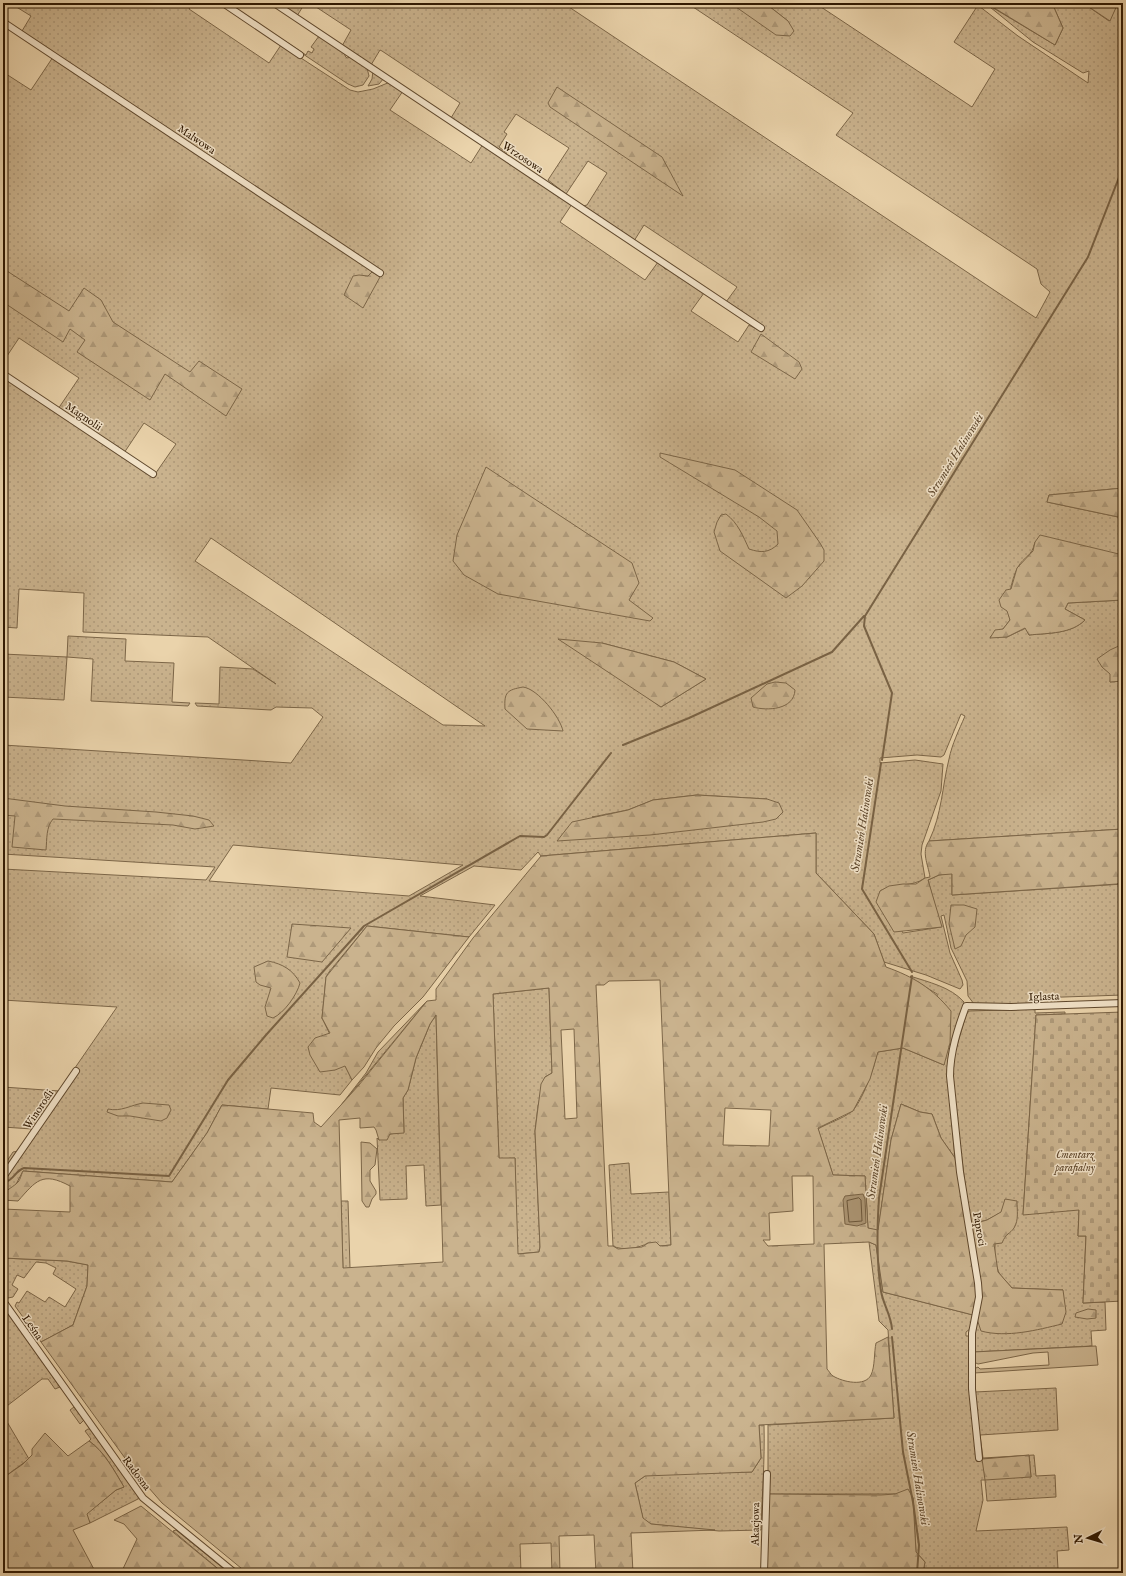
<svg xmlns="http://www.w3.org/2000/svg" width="1126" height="1576" font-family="'IM FELL English',serif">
	<defs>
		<pattern id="grass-dots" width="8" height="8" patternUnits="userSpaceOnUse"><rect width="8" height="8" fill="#cab38e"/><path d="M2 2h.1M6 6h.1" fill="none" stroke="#ae9979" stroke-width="1.8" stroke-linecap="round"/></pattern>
		<pattern id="forest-firs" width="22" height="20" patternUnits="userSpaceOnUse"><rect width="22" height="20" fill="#cab38e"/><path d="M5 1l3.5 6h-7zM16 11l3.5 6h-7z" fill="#ae9979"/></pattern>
		<pattern id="cemetery-stones" width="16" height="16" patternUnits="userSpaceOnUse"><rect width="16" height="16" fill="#cab38e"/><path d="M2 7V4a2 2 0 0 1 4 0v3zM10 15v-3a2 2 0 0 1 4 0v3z" fill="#ae9979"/></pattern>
	</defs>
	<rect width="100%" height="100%" fill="#ead3ab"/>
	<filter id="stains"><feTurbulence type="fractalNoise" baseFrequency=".005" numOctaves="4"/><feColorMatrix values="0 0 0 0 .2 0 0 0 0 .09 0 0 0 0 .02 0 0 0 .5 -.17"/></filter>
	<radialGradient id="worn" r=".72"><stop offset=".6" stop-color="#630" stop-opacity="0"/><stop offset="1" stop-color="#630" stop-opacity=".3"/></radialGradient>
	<path fill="url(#grass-dots)" stroke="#7c6648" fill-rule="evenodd" d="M10,3H193L189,9L269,63L281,45L350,90L358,92L373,89L390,82L403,91L390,110L471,163L483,144L572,204L560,222L645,280L658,262L665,269L672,271L704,293L691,311L738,342L749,325L760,331L763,327L726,302L737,287L644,225L634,241L583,206L587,205L607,173L588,161L566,194L548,180L569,148L516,114L504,132L507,134L499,147L507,153L505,154L451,118L460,103L382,51L380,50L371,65L342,46L351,30L310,3H563L1036,318L1050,292L1041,284L1037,269L836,135L853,113L687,3H736V7L788,21L765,3H815L972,107L995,69L954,42L978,5L975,3L1018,36L1088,83L1089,71L1083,73L1033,42L985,3L1055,45L1063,28L1052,3H1083L1109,21L1118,3H1123V488L1049,495L1047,502L1123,518V556L1035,542C1032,557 1024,556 1018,567C1011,579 1006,607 1010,620L1003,629L990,637H1007L1026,628L1029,635C1048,633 1071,634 1085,620L1065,609L1068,603L1123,600V644L1099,658L1102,667L1111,674L1110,682L1123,681V829L929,841C942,814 942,787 949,759C952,744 959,730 965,716L961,714L944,755L941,757L917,755L880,758V763L915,760L943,764L941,791L922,845L921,854L925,878C911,888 897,882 880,891L903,933L941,927L928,880L939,875L952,873V895L1123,884V995L1034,998V1004H974L968,996L967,981L951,948L944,915L941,916L950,953L962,980L963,985L960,989L926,975L884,962L874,934L816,873V833L541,856L538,852L521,870L474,866L420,896L495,905L469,937L367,926L329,972L326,977L322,1018L352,1080L340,1095L271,1088L268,1109L222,1105L207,1133L172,1182L23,1171L13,1190L3,1189V1181L10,1169L3,1173V1167L13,1152L18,1151L32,1129L3,1127V1087L59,1091L117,1007L3,1000V869L206,880L215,867L3,854V745L291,763L323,717L312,708L276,707L271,710L197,706L195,703L219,704L220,667L253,669L276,684L208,637L83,632L84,593L19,589L17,628L3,627V377L153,477L176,444L144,423L124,453L58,409L79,378L19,338L3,362V72L31,90L55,54L22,31L31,16ZM211,538L485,726L443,725L195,561ZM602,643L674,662L706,679L661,707L644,695ZM697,795L767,799L592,817L628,810L653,800ZM233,845L462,865H463L409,896L209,881Z
		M278,3H305L297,16Z
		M319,36L345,53V56L347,58L351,57L367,68L369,76L363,85L355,87L348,84L288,44L285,41L306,55L308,51L312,53L314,49L311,47Z
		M373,71L384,78L379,84L368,86L372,79Z
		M68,636L126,639L125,661L174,663L172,702L190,703L188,706L91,701L93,659L67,657L64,700L3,697V654L67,657Z
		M910,976C928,982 951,987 964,1002L947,1070L955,1158L941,1138L932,1114L920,1112L901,1104L891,1140L878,1231L868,1228L865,1176L833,1175L818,1129C828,1123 842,1119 851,1112C861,1105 876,1064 877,1052L903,1048L944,1065L937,994L914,980Z
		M549,988L552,1073L545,1077L538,1106L535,1131L540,1247L539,1252L517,1254L515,1158L499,1159L493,994Z
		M427,1001L338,1109L366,1073L378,1052Z
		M1035,1009V1013L1065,1012V1014L1036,1015L1023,1214L1079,1209L1078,1236H1086L1083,1303L1105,1302L1106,1330L1091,1331L1092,1346L973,1352L977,1319L1063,1290L1012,1288C1008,1283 1001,1277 998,1271C991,1251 997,1231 1002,1212L987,1220L970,1224L952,1079L953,1059L966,1015L969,1011Z
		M436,1015L441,1205L426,1206L424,1165L406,1166L407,1199L380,1200L377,1138L379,1140L390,1134L404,1132L403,1098L408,1090L416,1058L430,1024Z
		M629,1163L631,1194L669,1192L671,1245L660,1246L648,1243C640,1248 622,1251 613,1246L609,1165Z
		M341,1201H348L350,1268L343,1269Z
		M869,1242L876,1245L883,1292L973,1315L970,1329L966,1332V1336H970L975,1392L1056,1388L1058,1430L980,1435L983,1458L1034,1455L1036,1476L1055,1475L1056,1497L987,1501L985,1480H981L983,1500L976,1531L1067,1527L1069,1550L1057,1551L1058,1569L1037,1571V1573H923L925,1562L916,1552L913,1498L895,1494H768V1425L894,1418L888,1330L879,1321ZM1029,1456L1031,1477L982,1459Z
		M3,1258L67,1261L88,1265L87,1286L73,1325L41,1342L15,1306L17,1302L19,1303L27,1291L45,1302L49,1297L65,1307L76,1289L53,1274L56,1268L46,1263L36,1262L24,1278L17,1275L12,1285L18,1289L13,1297L8,1298L3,1291Z
		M3,1306L60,1387L55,1389L48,1379H42L3,1409Z
		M74,1407L84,1420L80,1424L70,1410Z
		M3,1415L29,1459L3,1478Z
		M759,1425H764C765,1460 762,1495 761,1530L719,1531L651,1524L643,1519L635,1483L645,1476L654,1474L752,1472L761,1458Z
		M88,1429H90L140,1498L90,1523L86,1514L116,1490L124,1487C115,1472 104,1451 89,1441L91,1439L85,1431Z
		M176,1530L229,1573H223L173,1531Z"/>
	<path fill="url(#forest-firs)" stroke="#7c6648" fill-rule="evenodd" d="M736,3H765L788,21L794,31L790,36L776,35L736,7Z
		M986,3H1052L1063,28L1055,45Z
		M1083,3H1118L1110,21Z
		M557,87L662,157L683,196L550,107L548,103Z
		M7,271L69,311L84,288L101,300L113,322L190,372L199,361L242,389L226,416L165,374L150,400L77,352L85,340L70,329L63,342L3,302V277Z
		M372,272L380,277L363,308L344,295L353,276L359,275L368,276Z
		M761,334L799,362L802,369L795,379L751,352Z
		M660,453L735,470L797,510L820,543L824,550V561L802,586L786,598L720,551L714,532L717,522L721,515L726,514C738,523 743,536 749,549C761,553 769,553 778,544L777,531L759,517L660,457Z
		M486,467L632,563L639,583L629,600L653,618L650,621L498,594L464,575L457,566L453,561L457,535Z
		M1123,488V518L1047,502L1049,495Z
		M1040,535L1123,555V600L1068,603L1065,609L1085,620C1071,634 1049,633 1029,635L1025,628L1007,637L990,638L995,630L1003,629L1010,620L1007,611L1001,607L999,600L1006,590L1011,589L1017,568L1033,551L1035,542Z
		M558,639L602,643L674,662L706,679L661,707Z
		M1123,644V681L1110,682V674L1102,667L1097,659L1110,650Z
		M775,682L786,683L795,690C794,710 767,711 753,707L751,698L767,684Z
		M523,687C538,689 560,717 563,731L527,729L505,709C504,692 507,690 523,687Z
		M697,795L767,799L779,803L783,812L776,819L763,822L650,835L557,841L572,822L628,810L653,800Z
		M3,798L65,806L156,812L193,816L209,820L214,826L195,829L173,825L53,819C46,827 47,839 46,850L12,847L15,816L3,815Z
		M1123,829V880L1117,884L952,895V874L939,875L928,880L942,927L894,932L876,902L880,891L889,886L903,884H916L925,878L930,877C928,864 921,852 929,841Z
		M816,833V873L874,934L886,967C914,977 932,988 951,1011L950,1043L944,1065L903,1048L878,1052L870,1079L853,1111L818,1128L833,1175L865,1176L868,1228L878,1230L891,1140L901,1104L920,1112L932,1114L941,1138L955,1158L966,1226L987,1220L1001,1212L1005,1199L1017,1201C1017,1210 1019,1220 1014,1228C1010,1234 1006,1233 1002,1243L994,1244L998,1272L1012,1288L1063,1290L1066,1312L1062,1324C1037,1330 1007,1338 981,1331L977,1319L973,1315L883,1292L876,1245L869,1242L824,1244L827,1369C829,1371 831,1375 833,1376C843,1382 865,1387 871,1375C875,1367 874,1352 876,1343L888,1337L894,1418L759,1425L761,1458L752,1472L645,1476L635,1483L643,1518L651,1524L715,1530L631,1533L633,1573H596L594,1535L559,1536L560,1573H552L551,1543L520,1544L521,1573H247L162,1503L135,1472L41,1342L73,1325L87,1286L88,1265L67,1261L3,1258V1209L70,1212V1186C42,1171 36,1181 18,1201L3,1200C3,1190 11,1189 17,1183C20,1181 21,1175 23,1171L172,1182L207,1133L222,1105L313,1113L314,1122L321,1127L359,1085L427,1001L436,1000V989L473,938L541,856ZM660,980L671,1245L660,1246L656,1242L648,1243L642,1247L618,1249L613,1246H608L596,985H604L609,981ZM549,988L552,1073L545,1077L541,1084L535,1131L540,1247L539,1252L518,1254L515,1158H499L493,994ZM436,1015L443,1262L343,1268L339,1120L360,1118V1128L374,1127L376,1130L379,1140H387L390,1134L404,1133L403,1098L408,1090L416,1058L430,1024ZM574,1029L577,1118L565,1119L561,1030ZM725,1108L771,1110L769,1146L723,1145ZM792,1176H813L814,1244L768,1246L763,1240H770L769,1213L793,1211Z
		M951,905H964L977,909L975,927L966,935L961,946L955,949L949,924Z
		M292,924L351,928L322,962L287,957Z
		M367,926L469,937L423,997L394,1026L376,1048L364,1067L352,1080L345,1066L335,1070L320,1072L310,1055L308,1047L315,1038L330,1033L322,1018L326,977Z
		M268,961C283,964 293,970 300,983C297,995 284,1013 273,1018L267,1016L265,1007L271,988L260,985L256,982L254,967Z
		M143,1103L169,1105L171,1110L167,1118L161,1121L130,1116H118L107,1112L108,1109C121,1112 131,1105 143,1103Z
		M361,1142L370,1143L377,1149L375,1165L370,1170V1181L376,1191V1194L372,1199L369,1207H366L362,1201Z
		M1088,1309L1096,1310V1318L1087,1319L1075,1317L1076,1313Z
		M45,1433L68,1456L89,1441C104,1451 115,1472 124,1487L116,1490L87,1514L90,1523L73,1530L96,1573H3V1478L23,1464L32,1455V1449Z
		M1029,1455L1031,1477L985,1480L982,1459Z
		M908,1489L913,1498L916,1552L925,1562L923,1573H767L768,1494L881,1495L895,1494Z
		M141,1506L223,1573H121L137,1539L124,1524L114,1520Z"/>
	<path fill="url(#cemetery-stones)" stroke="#7c6648" d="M1123,1012V1301L1083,1303L1086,1236H1078L1079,1210L1023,1215L1036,1015Z"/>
	<path fill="#cab38e" stroke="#7c6648" d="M1096,1346L1098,1365L974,1373V1369L978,1367L980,1369L1049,1365L1048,1352L1033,1353L978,1364L974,1362L973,1352Z"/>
	<path fill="#aa9371" stroke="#796244" d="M863,1194L865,1199L866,1223L857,1226L845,1224L843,1200L845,1196Z"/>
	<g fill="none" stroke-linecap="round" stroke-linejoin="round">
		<path stroke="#6c5639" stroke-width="1" d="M859,1198L861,1200L862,1221L849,1222L847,1201Z"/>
		<path stroke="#796244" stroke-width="2" d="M623,745L689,718L832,652L864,616
			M882,760L892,693L864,626L865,616L1088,257L1123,167
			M881,763L862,889L912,972
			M5,1182C14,1180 15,1171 24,1168L169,1176L228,1080L266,1035L364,926L520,836L544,837L547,835L611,753
			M892,1329C891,1315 883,1304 881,1291C876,1260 877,1228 879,1198L912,976
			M892,1337L903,1452L913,1502L919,1545L917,1573"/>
		<g stroke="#5e472c" stroke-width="8">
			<path id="minor" d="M223,3L300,55
				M274,3L761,328
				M3,22L380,273
				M3,374L153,474
				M3,1177L76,1071
				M3,1301L143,1498L235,1573
				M979,1458L972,1389V1333L979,1297L978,1283L960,1172L950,1076C950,1052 958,1028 966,1006L1011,1007L1123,1003
				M764,1573L767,1474"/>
		</g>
		<use href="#minor" stroke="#f1e2c8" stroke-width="6"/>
	</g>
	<g text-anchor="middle" stroke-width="3" stroke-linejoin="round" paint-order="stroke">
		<g font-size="11" fill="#2f1801" stroke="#f1e2c8">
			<text transform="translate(197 139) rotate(34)" y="4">Malwowa</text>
			<text transform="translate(523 157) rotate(34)" y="4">Wrzosowa</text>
			<text transform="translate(84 416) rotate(34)" y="4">Magnolii</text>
			<text transform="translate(1044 996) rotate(-2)" y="4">Iglasta</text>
			<text transform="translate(38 1109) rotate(-56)" y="4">Winorośli</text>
			<text transform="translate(980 1229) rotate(80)" y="4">Paproci</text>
			<text transform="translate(33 1327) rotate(55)" y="4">Leśna</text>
			<text transform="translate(137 1473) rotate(53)" y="4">Radosna</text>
			<text transform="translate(755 1524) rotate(-89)" y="4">Akacjowa</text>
		</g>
		<g font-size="11" font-style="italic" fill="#5e462b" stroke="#f1e2c8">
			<text x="1075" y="1158">Cmentarz<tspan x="1075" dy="13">parafialny</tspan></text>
		</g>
		<g font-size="12" font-style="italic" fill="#60492e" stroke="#f1e2c8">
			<text transform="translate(955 455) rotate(-58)" y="4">Strumień Halinowski</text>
			<text transform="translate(862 825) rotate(-81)" y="4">Strumień Halinowski</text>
			<text transform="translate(877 1152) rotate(-82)" y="4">Strumień Halinowski</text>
			<text transform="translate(918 1478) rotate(81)" y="4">Strumień Halinowski</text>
		</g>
	</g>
	<rect width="1126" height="1576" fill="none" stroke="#ead3ab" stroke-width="16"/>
	<rect x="4" y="4" width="1118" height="1568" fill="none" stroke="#2f1801" stroke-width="2"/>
	<rect x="8" y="8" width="1110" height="1560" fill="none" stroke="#2f1801"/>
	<g transform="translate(1088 1538) rotate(265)" stroke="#f1e2c8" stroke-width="3" paint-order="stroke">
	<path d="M0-3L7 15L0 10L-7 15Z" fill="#2f1801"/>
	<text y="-6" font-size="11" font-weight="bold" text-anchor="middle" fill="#2f1801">N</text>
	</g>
	<rect width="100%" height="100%" filter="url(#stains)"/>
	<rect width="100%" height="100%" fill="url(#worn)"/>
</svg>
